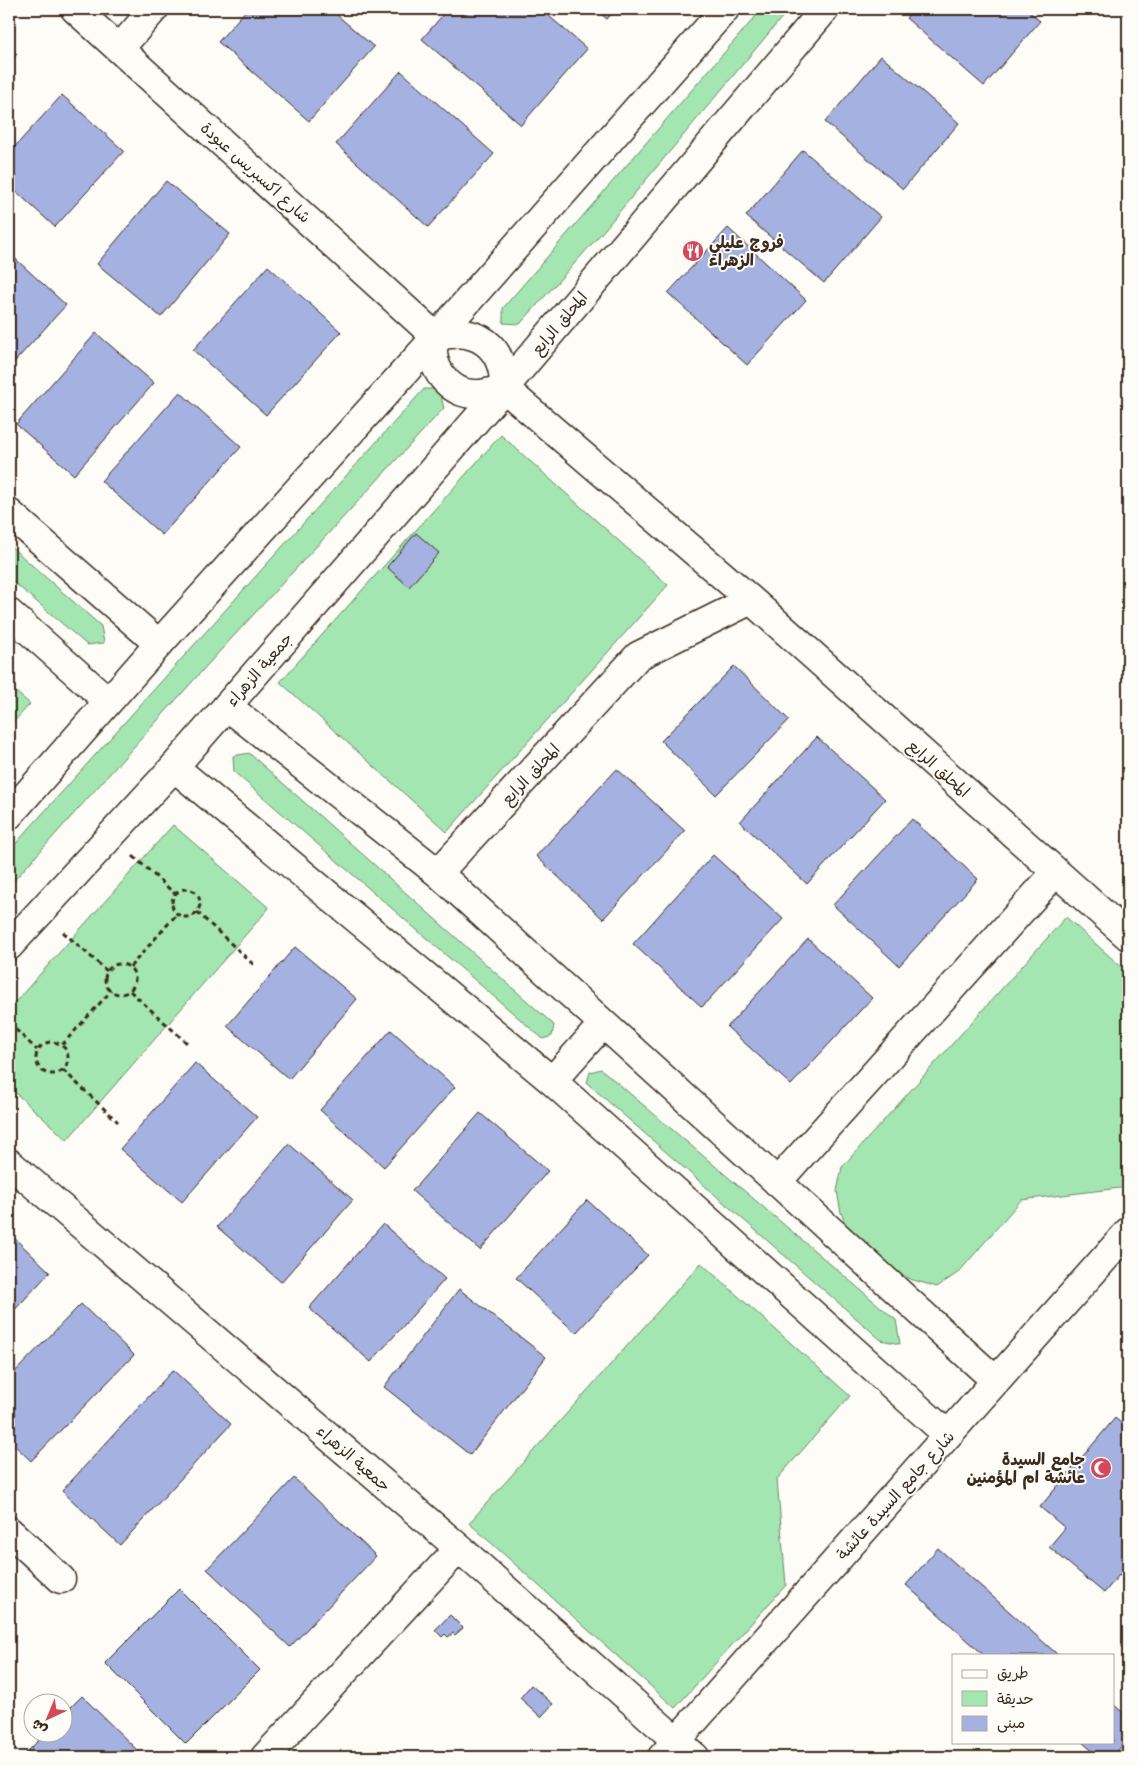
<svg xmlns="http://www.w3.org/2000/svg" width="1137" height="1766" font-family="'Comic Neue','Playpen Sans Arabic',sans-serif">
	<rect width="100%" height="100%" fill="#fdfcf7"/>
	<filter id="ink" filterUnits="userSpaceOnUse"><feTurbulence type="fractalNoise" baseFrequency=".02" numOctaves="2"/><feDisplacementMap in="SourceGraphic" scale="10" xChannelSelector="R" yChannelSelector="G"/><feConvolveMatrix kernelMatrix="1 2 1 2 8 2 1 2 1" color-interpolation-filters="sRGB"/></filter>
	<g filter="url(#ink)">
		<path fill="#a3e6b1" stroke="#6f8868" d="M762,9H789L599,236L520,324L503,323V308Z
			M424,389H439L444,408L219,652L9,886V851Z
			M501,435L668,585L447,832L280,682Z
			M9,545L101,626L104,643L87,645L9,578Z
			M9,686L30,704L9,727Z
			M249,753L554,1025L552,1036L543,1039L234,772L233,756Z
			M173,825L269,908L67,1140L9,1087V1009Z
			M1066,917L1128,973V1187L1021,1200L959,1272L937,1287L913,1280L887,1268L851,1236L841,1213L837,1191L842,1167Z
			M601,1069L896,1320L900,1344L881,1340L587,1083L590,1072Z
			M701,1263L850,1396L777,1479L786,1585L675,1708L469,1523Z"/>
		<path fill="#a4b1e1" stroke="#3b2a1e" d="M247,9H330L374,47L309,121L218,42Z
			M448,9H541L587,49L521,125L422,39Z
			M595,9H616L607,19Z
			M914,9H1026L1040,21L984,86L906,18Z
			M9,46L17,54L9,63Z
			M881,56L959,123L903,189L825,122Z
			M401,71L494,154L428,227L336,144Z
			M62,95L124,151L55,227L9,185V153Z
			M803,150L881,217L824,283L746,216Z
			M166,181L230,234L161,317L97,264Z
			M728,228L806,300L747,365L668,293Z
			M9,253L66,305L9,368Z
			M268,266L341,332L266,415L193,350Z
			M96,333L154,383L74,475L16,424Z
			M180,392L241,447L162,535L101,481Z
			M416,533L439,553L409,587L387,567Z
			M734,666L789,720L716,795L661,741Z
			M817,737L885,799L807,884L740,822Z
			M617,769L685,831L603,919L536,856Z
			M912,819L978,879L899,966L833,905Z
			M713,855L783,919L702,1007L633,944Z
			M808,939L872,998L791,1085L727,1027Z
			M295,947L357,999L289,1079L227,1026Z
			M391,1030L455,1087L384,1167L320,1110Z
			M195,1063L257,1117L182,1202L120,1149Z
			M480,1113L548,1171L480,1250L412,1191Z
			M289,1144L353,1200L281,1282L217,1227Z
			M587,1200L648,1255L576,1333L516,1278Z
			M383,1224L445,1279L371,1362L309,1308Z
			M9,1233L50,1272L9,1316Z
			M459,1289L546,1357L470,1455L384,1387Z
			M81,1304L134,1355L31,1461L9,1440V1378Z
			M173,1370L231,1424L120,1545L62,1491Z
			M1115,1418L1128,1429V1583L1119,1575L1104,1593L1049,1547L1065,1528L1040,1507Z
			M294,1478L376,1556L290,1647L207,1569Z
			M938,1548L1058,1655H984L906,1585Z
			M179,1589L260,1670L186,1744L105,1663Z
			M450,1615L463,1628L455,1635L453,1633L448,1637L445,1634L442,1637L435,1630Z
			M531,1685L553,1704L541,1717L520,1698Z
			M82,1696L144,1757H22L45,1734H62V1716Z
			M1113,1704L1128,1717V1739L1112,1757H1099L1082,1742H1113Z"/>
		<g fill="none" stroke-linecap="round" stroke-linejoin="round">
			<g stroke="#3b2a1e" stroke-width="31">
				<path id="minor" d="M75,9L436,337
					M120,48L154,9
					M504,388L751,600L1128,936
					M9,513L159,644
					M9,613L108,701
					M227,706L438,873L996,1381
					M174,767L552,1081L948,1435
					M438,873L638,656L751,600
					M552,1081L603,1024
					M9,1163L459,1548L695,1757
					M777,1182L1056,872
					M9,1531L61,1579
					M265,1757L459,1548
					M662,1757L1128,1232"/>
			</g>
			<g stroke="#3b2a1e" stroke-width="31">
				<path id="tertiary" d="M436,337C435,342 433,347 433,352C434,373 452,393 473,394C484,395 494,391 504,388
					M436,337C476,325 505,346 504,388
					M9,815L159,644L436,337L725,9
					M9,946L174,767L504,388L825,9"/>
			</g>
			<path stroke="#3b2a1e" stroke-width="3" stroke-dasharray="5 4" stroke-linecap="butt" d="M133,856L175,894
				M172 903a14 14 0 1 1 28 0a14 14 0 1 1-28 0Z
				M197,912L254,965
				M63,932L107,971
				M105 979a15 15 0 1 1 30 0a15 15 0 1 1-30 0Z
				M130,967L177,914
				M130,991L187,1043
				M9,1023L37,1050
				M36 1058a16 16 0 1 1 32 0a16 16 0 1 1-32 0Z
				M62,1045L111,991
				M63,1070L118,1122"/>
			<use href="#minor" stroke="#fdfcf7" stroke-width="28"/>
			<use href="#tertiary" stroke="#fdfcf7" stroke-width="28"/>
		</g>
	</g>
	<defs>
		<g id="restaurant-disc" transform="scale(1.125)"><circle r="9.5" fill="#d1495b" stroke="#fdfcf7"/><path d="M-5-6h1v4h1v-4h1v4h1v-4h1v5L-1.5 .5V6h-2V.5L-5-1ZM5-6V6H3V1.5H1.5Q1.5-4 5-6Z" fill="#fff"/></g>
		<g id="mosque-disc" transform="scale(1.125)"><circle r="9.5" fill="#d1495b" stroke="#fdfcf7"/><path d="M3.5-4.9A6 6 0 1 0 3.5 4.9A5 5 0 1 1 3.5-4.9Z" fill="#fff"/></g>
	</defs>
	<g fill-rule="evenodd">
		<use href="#restaurant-disc" x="693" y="251"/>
		<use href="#mosque-disc" x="1101" y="1468"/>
	</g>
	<g text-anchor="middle" stroke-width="4" stroke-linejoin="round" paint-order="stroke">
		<g font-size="16" fill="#3b2a1e" stroke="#fdfcf7">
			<text transform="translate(256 172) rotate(42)" y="6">شارع اكسبريس عبودة</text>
			<text transform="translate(559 323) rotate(-50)" y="6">المحلق الرابع</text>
			<text transform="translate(259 669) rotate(-49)" y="6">جمعية الزهراء</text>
			<text transform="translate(939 768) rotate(42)" y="6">المحلق الرابع</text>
			<text transform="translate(530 774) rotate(-47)" y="6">المحلق الرابع</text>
			<text transform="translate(354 1458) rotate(41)" y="6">جمعية الزهراء</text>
			<text transform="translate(895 1495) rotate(-48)" y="6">شارع جامع السيدة عائشة</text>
		</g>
		<g font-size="16" font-weight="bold" fill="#3b2a1e" stroke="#fdfcf7" text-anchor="start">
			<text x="709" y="248">فروج عليلي<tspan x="709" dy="18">الزهراء</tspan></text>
			<text x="1085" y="1465" text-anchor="end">جامع السيدة<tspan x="1085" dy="18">عائشة ام المؤمنين</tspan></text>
		</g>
	</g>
	<rect width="1137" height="1766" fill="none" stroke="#fdfcf7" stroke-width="30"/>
	<rect x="15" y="15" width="1107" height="1736" fill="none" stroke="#3b2a1e" stroke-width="2" filter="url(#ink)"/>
	<rect x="952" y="1654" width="162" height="90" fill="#fdfcf7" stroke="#afa8a0"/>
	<rect x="962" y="1670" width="25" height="8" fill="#fdfcf7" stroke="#afa8a0"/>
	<text x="997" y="1678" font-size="15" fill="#3b2a1e">طريق</text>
	<rect x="962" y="1691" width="25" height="15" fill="#a3e6b1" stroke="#afa8a0"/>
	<text x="997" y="1704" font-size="15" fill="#3b2a1e">حديقة</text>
	<rect x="962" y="1716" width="25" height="15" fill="#a4b1e1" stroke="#afa8a0"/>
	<text x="997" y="1728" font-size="15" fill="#3b2a1e">مبنى</text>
	<g transform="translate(48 1718) rotate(224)"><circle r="24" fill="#fdfcf7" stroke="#afa8a0"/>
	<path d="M0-4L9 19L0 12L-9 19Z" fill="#d1495b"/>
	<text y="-8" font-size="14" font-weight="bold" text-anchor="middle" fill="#3b2a1e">ش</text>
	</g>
</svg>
